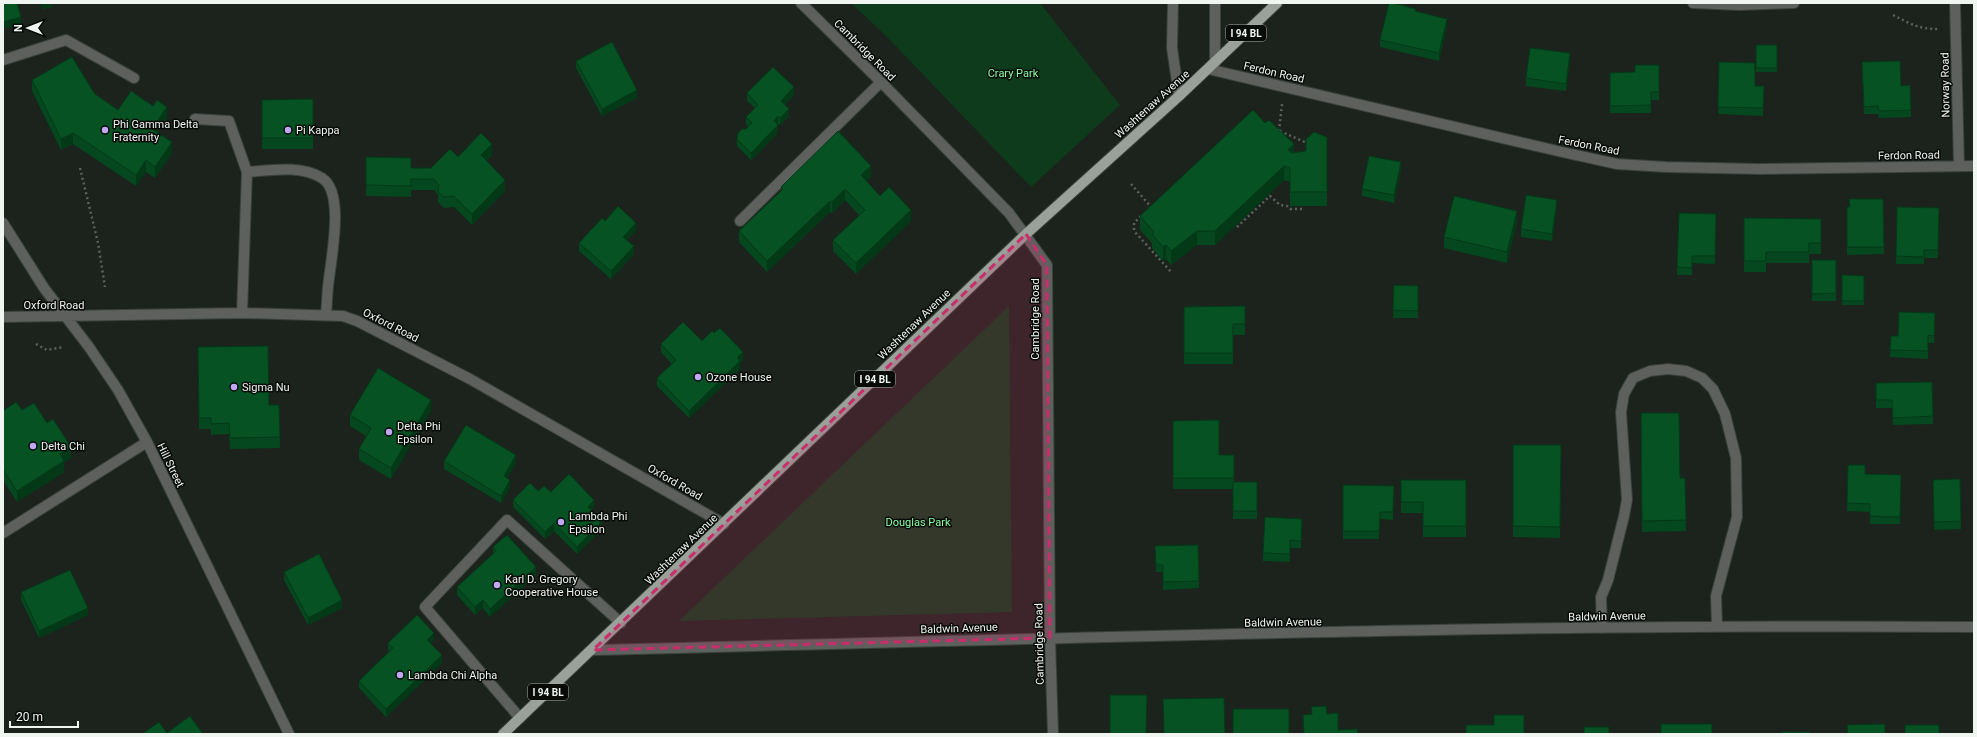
<svg xmlns="http://www.w3.org/2000/svg" width="1977" height="737" font-family="Roboto,sans-serif">
	<rect width="100%" height="100%" fill="#1b231c"/>
	<path fill="#0e3b1b" d="M851,3H1040L1120,105L1031,187L887,37Z
		M1009,306L1012,612L679,621Z"/>
	<g fill="none" stroke-linecap="round" stroke-linejoin="round">
		<g stroke="#39403a" stroke-width="12">
			<path id="minor" d="M801,3L881,82L1009,213L1047,265L1050,638L1053,734
				M1173,3L1172,48L1179,96
				M1693,3L1739,5L1794,3
				M1955,3L1959,166
				M3,60L66,40L134,78
				M1215,63V3
				M1208,69L1562,152L1617,164L1666,167L1760,169L1974,166
				M195,119L229,121L247,172L242,313
				M247,172C271,170 301,165 322,178C346,193 330,263 328,287C327,296 327,305 326,314
				M740,221L881,82
				M3,223L44,288L89,347L118,390L147,442L289,734
				M3,317L242,313L343,316L357,321L470,379L724,524
				M3,533L147,442
				M1602,628L1601,597L1608,580L1624,516L1627,500L1621,412L1624,394L1633,378L1650,371L1668,369L1686,371L1702,378L1713,389L1725,414L1736,458L1737,517L1716,596L1717,626
				M593,650C1053,639 1514,623 1974,627
				M520,718L425,607L507,520L621,623"/>
		</g>
		<g stroke="#39403a" stroke-width="12">
			<path id="major" d="M503,734L1026,234L1179,96L1277,3"/>
		</g>
		<path stroke="#5b625c" stroke-width="2.5" stroke-dasharray="2 3" stroke-linecap="butt" d="M1893,15C1911,24 1918,29 1939,29
			M1279,131L1282,104
			M1280,131L1309,144
			M80,168L98,243L105,287
			M1131,184L1152,208
			M1141,216L1134,223V231L1172,273
			M1237,227L1270,196L1280,205L1287,206L1290,209H1303
			M36,344L47,350L64,347"/>
		<use href="#minor" stroke="#5d605d" stroke-width="10"/>
		<use href="#major" stroke="#99a19a" stroke-width="10"/>
	</g>
	<path fill="#05471e" d="M41,3H52V7L42,9Z
		M1416,12L1447,26L1439,61L1380,47V40Z
		M1756,45H1777V72H1756Z
		M1570,60L1566,91L1526,86V78Z
		M576,61L637,98L602,116L576,68Z
		M1719,62L1755,86H1764L1763,116L1718,114Z
		M1659,65V100H1651V113H1610V73L1635,72Z
		M1862,70L1901,86L1911,110V117L1879,118L1878,114H1864Z
		M32,80L95,94L118,110L167,118L157,133L172,153L155,178L146,172L136,186L73,144L61,150L32,91Z
		M747,93L794,95L784,105L789,116L780,125L778,124H777L778,133L751,160L737,146V139L748,127L746,125V117L755,108L747,101Z
		M313,99V149H262V100Z
		M1327,137V206H1290V182L1284,180L1215,245H1197L1171,265L1166,259L1163,261L1152,248V243L1140,230V216L1294,152L1306,151Z
		M492,155L486,161L505,191L472,225L454,207L444,208L438,202V195L434,190H411V197L366,196V157L411,168H431L458,157Z
		M1401,170L1394,203L1362,196V189Z
		M871,177L866,181L880,196L911,221L856,274L833,251V240L859,215L845,200L832,213L830,212L767,272L739,242V231L781,191V187Z
		M1849,199H1883L1884,254L1847,255V207H1849Z
		M1557,207L1552,241L1521,237V229Z
		M1897,207L1939,208L1938,258H1924V264H1896Z
		M1716,214L1715,264L1692,263V275H1677V267Z
		M1744,218L1821,219V254H1809V263H1766V272H1744Z
		M605,221L636,230L627,240L634,254L611,279L579,251V243Z
		M1517,222L1507,263L1444,248V237Z
		M1812,260H1836V301H1812Z
		M1842,275L1864,276V305H1842Z
		M1394,285L1418,286V318H1393Z
		M1245,306V335H1233V364H1184V307Z
		M1935,313L1934,343H1928V359L1890,357L1891,336H1898Z
		M702,341L743,360L740,363V369L689,418L657,386V378L672,364L661,352V344Z
		M198,347L269,405H279L280,448L230,449L229,434L211,435V429H199Z
		M1932,382L1933,424L1893,425L1892,408H1876V383Z
		M22,410L47,423L71,458L64,462V472L17,502L3,480V411Z
		M431,411L391,479L359,460V449L366,436L350,426V415Z
		M1641,413L1680,478H1685L1686,531L1642,532Z
		M1173,421L1219,455H1234V482H1257V519H1233V489H1173Z
		M1513,445H1561L1560,538L1513,537Z
		M444,461L516,463L507,478L510,488L501,503L444,469Z
		M1848,465L1865,474L1901,475L1900,524H1870V512L1847,511Z
		M1960,479L1961,529L1934,530L1933,480Z
		M1401,480H1466V537H1423V513H1401Z
		M1343,485L1394,486L1393,520L1380,519L1379,539H1343Z
		M538,491L551,492L594,507L591,510L602,529L577,554L554,531L545,539L513,507V500Z
		M1302,526L1301,548H1290V562L1263,561V553Z
		M1155,546L1199,581V588L1163,590V572H1156Z
		M493,547L536,575L490,617L483,608L475,615L457,595V587L493,554Z
		M284,572L342,608L308,625L284,580Z
		M21,592L88,615L39,638L21,600Z
		M434,640L431,643L442,663L386,717L359,688V681L389,651L388,650V643Z"/>
	<path fill="#043918" d="M42,3H52V7L42,9Z
		M21,17V24L3,29V22Z
		M1447,19V26L1439,61V53Z
		M1570,53V60L1566,91V84Z
		M794,87V95L781,109V101Z
		M637,90V98L602,116V109Z
		M167,107V118L152,140V129Z
		M789,109V116L780,125V118Z
		M778,116V124L774,128V121Z
		M778,125V133L751,160V153Z
		M73,133V144L61,150V139Z
		M172,142V153L155,178V167Z
		M492,144V155L481,166V155Z
		M1294,144V158L1288,150Z
		M146,160V172L136,186V175Z
		M1401,162V170L1394,203V195Z
		M871,166V177L861,186V175Z
		M1284,166V180L1215,245V231Z
		M505,180V191L472,225V214Z
		M845,189V200L832,213V202Z
		M1557,200V207L1552,241V234Z
		M830,201V212L767,272V261Z
		M911,210V221L856,274V263Z
		M1517,211V222L1507,263V252Z
		M636,223V230L623,244V237Z
		M1197,231V245L1171,265V251Z
		M1166,245V259L1163,261V247Z
		M634,246V254L611,279V271Z
		M743,352V360L740,363V369L689,418V411Z
		M431,400V411L391,479V468Z
		M71,447V458L64,462V472L17,502V491L60,454Z
		M516,455V463L504,484V476Z
		M510,480V488L501,503V496Z
		M594,500V507L588,514V507Z
		M602,521V529L577,554V547Z
		M554,523V531L545,539V532Z
		M536,567V575L490,617V609Z
		M342,600V608L308,625V618Z
		M483,600V608L475,615V607Z
		M88,608V615L39,638V631Z
		M434,633V640L427,647V640Z
		M442,655V663L386,717V709Z"/>
	<path fill="#065223" stroke="#043918" d="M3,3H17L21,17L3,22Z
		M1389,3H1393L1416,9L1415,11L1447,19L1439,53L1380,40Z
		M612,42L637,90L602,109L576,61Z
		M1756,45H1777V68H1756Z
		M1530,48L1570,53L1566,84L1526,78Z
		M72,57L95,94L118,110L131,91L153,106L157,100L167,107L152,129L172,142L155,167L146,160L136,175L73,133L61,139L32,80Z
		M1900,61L1901,86L1910,85L1911,110L1879,111L1878,106L1864,107L1862,62Z
		M1719,62L1755,63V86H1764L1763,108L1718,107Z
		M1635,65H1659V92H1651V105L1610,106V73L1635,72Z
		M773,67L794,87L781,101L789,109L780,118L778,116L774,121L778,125L751,153L737,139L738,133L742,129H746L752,123L746,117L758,105L747,93Z
		M313,99V138H262V100Z
		M1253,110L1265,123L1269,120L1294,144L1288,150L1292,153L1306,151V139L1314,132L1327,137V192H1290V168L1284,166L1215,231H1197L1171,251L1166,245L1163,247L1152,234L1154,232L1140,216Z
		M838,131L871,166L861,175L880,196L889,187L911,210L856,263L833,240L865,210L845,189L832,202L830,201L767,261L739,231L783,189L781,187Z
		M481,133L492,144L481,155L505,180L472,214L454,196L444,197L438,191L439,185L434,179H411V186L366,185V157L411,158V168H431L450,149L458,157Z
		M1369,156L1401,162L1394,195L1362,189Z
		M1526,195L1557,200L1552,234L1521,229Z
		M1454,196L1517,211L1507,252L1444,237Z
		M1849,199H1883L1884,247H1847V207H1850Z
		M618,206L636,223L623,237L634,246L611,271L579,243L602,218L605,221Z
		M1897,207L1939,208L1938,250H1924V257L1896,256Z
		M1679,213L1716,214L1715,256H1692V268L1677,267Z
		M1744,218L1821,219V243H1809V252H1766V261H1744Z
		M1812,260H1836V293L1812,294Z
		M1842,275L1864,276V301H1842Z
		M1394,285L1418,286V311L1393,310Z
		M1245,306V324H1233V353H1184V307Z
		M1899,312L1935,313L1934,336L1928,335V351L1890,350L1891,336H1898Z
		M683,322L702,341L712,331L714,333L720,328L743,352L737,358L740,361L689,411L657,378L676,360L661,344Z
		M268,346L269,405H279L280,437L230,438L229,423L211,424V418H199L198,347Z
		M378,368L431,400L391,468L359,449L371,428L350,415Z
		M1932,382L1933,416L1893,418L1892,400H1876V383Z
		M16,402L22,410L34,403L47,423L53,419L71,447L60,454L64,461L17,491L3,469V411Z
		M1641,413H1679L1680,478H1685L1686,520L1642,521Z
		M1219,420V455H1234V478H1173V421Z
		M466,425L516,455L504,476L510,480L501,496L444,461Z
		M1513,445H1561L1560,527L1513,526Z
		M1848,465H1865V474L1901,475L1900,517L1870,516V504L1847,503Z
		M569,474L594,500L588,507L602,521L577,547L554,523L545,532L513,500L530,483L538,491L544,486L551,492Z
		M1960,479L1961,521L1934,522L1933,480Z
		M1401,480H1466V526H1423V502H1401Z
		M1233,482H1257V511H1233Z
		M1343,485L1394,486L1393,512H1380L1379,531H1343Z
		M1265,517L1302,519L1301,541L1290,540V554L1263,553Z
		M507,535L536,567L490,609L483,600L475,607L457,587L496,551L493,547Z
		M1198,545L1199,581L1163,582V565H1156L1155,546Z
		M319,554L342,600L308,618L284,572Z
		M70,570L88,608L39,631L21,592Z
		M417,615L434,633L427,640L442,655L386,709L359,681L393,648L388,643Z
		M1110,695H1147L1146,733H1158V734H1110Z
		M1224,698L1225,734H1164L1163,699Z
		M1326,706L1327,714L1338,713V730L1357,729L1358,734H1304L1303,715L1312,714L1311,707Z
		M1233,709H1289V734H1233Z
		M1494,715H1524V734H1466V725H1494Z
		M190,716L203,734H142L159,722L167,733Z
		M1661,724H1712V734H1661Z
		M1885,724V734H1848L1847,725Z
		M1905,725H1939V734H1905Z
		M1584,727H1609V734H1584Z
		M1781,732H1810V734H1781Z"/>
	<path fill="#c72e6a" fill-opacity="0.2" stroke="#c72e6a" stroke-width="3" stroke-dasharray="8 5" stroke-linejoin="round" d="M1026,234L1047,265L1050,638L593,650Z"/>
	<g fill="#c1a8f3" stroke="#080b08" stroke-width="1.5">
		<circle cx="105" cy="130" r="4"/>
		<circle cx="288" cy="130" r="4"/>
		<circle cx="698" cy="377" r="4"/>
		<circle cx="234" cy="387" r="4"/>
		<circle cx="389" cy="432" r="4"/>
		<circle cx="33" cy="446" r="4"/>
		<circle cx="561" cy="522" r="4"/>
		<circle cx="497" cy="585" r="4"/>
		<circle cx="400" cy="675" r="4"/>
	</g>
	<g text-anchor="middle" stroke-width="3" stroke-linejoin="round" paint-order="stroke">
		<g fill="#080b08" stroke="#aaafab" stroke-width="1">
			<rect x="1226" y="25" width="40" height="16" rx="3"/>
			<rect x="855" y="371" width="40" height="16" rx="3"/>
			<rect x="528" y="684" width="40" height="16" rx="3"/>
		</g>
		<g font-size="10" font-weight="bold" fill="#f0f5f1">
			<text x="1246" y="37">I 94 BL</text>
			<text x="875" y="383">I 94 BL</text>
			<text x="548" y="696">I 94 BL</text>
		</g>
		<g font-size="11" fill="#f0f5f1" stroke="#080b08">
			<text transform="translate(865 50) rotate(45)" y="4">Cambridge Road</text>
			<text transform="translate(1274 72) rotate(13)" y="4">Ferdon Road</text>
			<text transform="translate(1945 85) rotate(-91)" y="4">Norway Road</text>
			<text transform="translate(1152 104) rotate(-42)" y="4">Washtenaw Avenue</text>
			<text transform="translate(1589 145) rotate(11)" y="4">Ferdon Road</text>
			<text transform="translate(1909 155) rotate(-1)" y="4">Ferdon Road</text>
			<text x="54" y="309">Oxford Road</text>
			<text transform="translate(1035 319) rotate(-90)" y="4">Cambridge Road</text>
			<text transform="translate(914 324) rotate(-44)" y="4">Washtenaw Avenue</text>
			<text transform="translate(391 325) rotate(27)" y="4">Oxford Road</text>
			<text transform="translate(171 465) rotate(64)" y="4">Hill Street</text>
			<text transform="translate(675 482) rotate(30)" y="4">Oxford Road</text>
			<text transform="translate(681 549) rotate(-44)" y="4">Washtenaw Avenue</text>
			<text transform="translate(1607 616) rotate(-1)" y="4">Baldwin Avenue</text>
			<text transform="translate(1283 622) rotate(-1)" y="4">Baldwin Avenue</text>
			<text transform="translate(959 628) rotate(-2)" y="4">Baldwin Avenue</text>
			<text transform="translate(1039 644) rotate(-91)" y="4">Cambridge Road</text>
		</g>
		<g font-size="11" fill="#8afca4" stroke="#080b08">
			<text x="1013" y="77">Crary Park</text>
			<text x="918" y="526">Douglas Park</text>
		</g>
		<g font-size="11" fill="#f0f5f1" stroke="#080b08" text-anchor="start">
			<text x="113" y="128">Phi Gamma Delta<tspan x="113" dy="13">Fraternity</tspan></text>
			<text x="296" y="134">Pi Kappa</text>
			<text x="706" y="381">Ozone House</text>
			<text x="242" y="391">Sigma Nu</text>
			<text x="397" y="430">Delta Phi<tspan x="397" dy="13">Epsilon</tspan></text>
			<text x="41" y="450">Delta Chi</text>
			<text x="569" y="520">Lambda Phi<tspan x="569" dy="13">Epsilon</tspan></text>
			<text x="505" y="583">Karl D. Gregory<tspan x="505" dy="13">Cooperative House</tspan></text>
			<text x="408" y="679">Lambda Chi Alpha</text>
		</g>
	</g>
	<rect width="1977" height="737" fill="none" stroke="#f0f5f1" stroke-width="8"/>
	<g transform="translate(28 28) rotate(270)" stroke="#080b08" stroke-width="3" paint-order="stroke">
	<path d="M0-3L7 15L0 10L-7 15Z" fill="#f0f5f1"/>
	<text y="-6" font-size="11" font-weight="bold" text-anchor="middle" fill="#f0f5f1">N</text>
	</g>
	<path d="M10 721v6h68v-6" fill="none" stroke="#f0f5f1" stroke-width="2"/>
	<text x="16" y="721" font-size="12" fill="#f0f5f1" stroke="#080b08" stroke-width="3" paint-order="stroke">20 m</text>
</svg>
